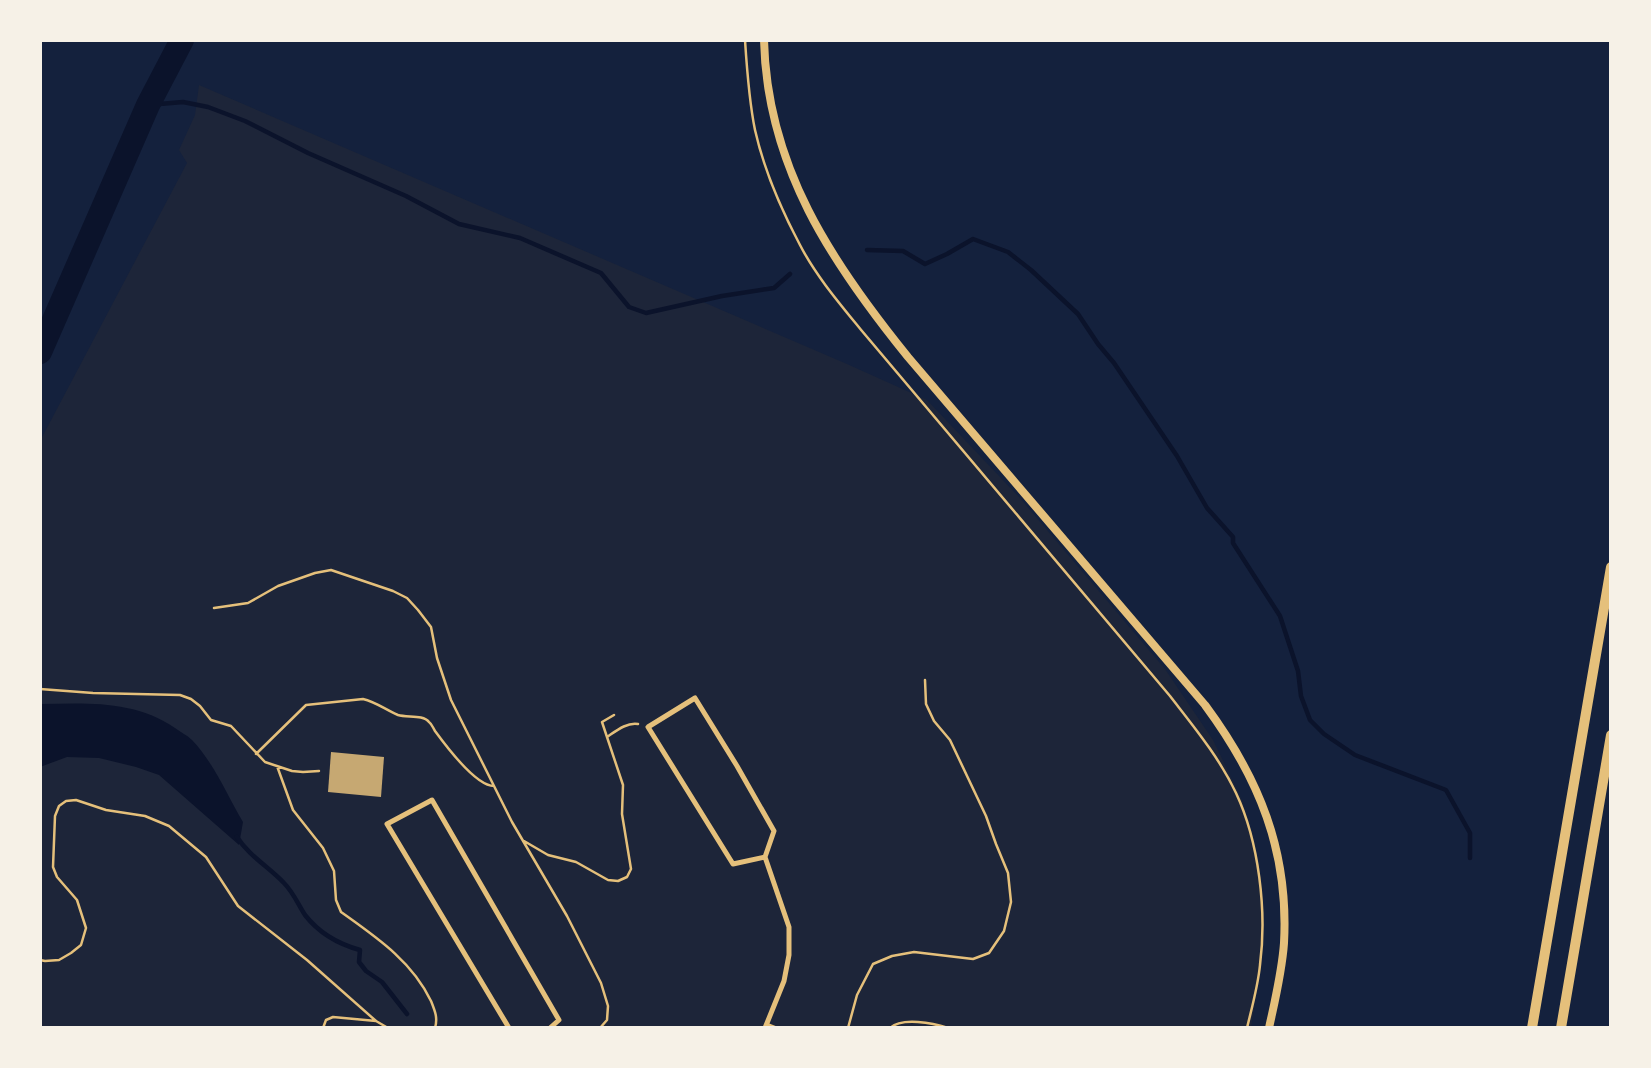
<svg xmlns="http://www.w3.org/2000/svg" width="1651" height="1068" font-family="'Source Sans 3',sans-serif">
	<rect width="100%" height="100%" fill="#14213d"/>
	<path fill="#1d2539" d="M199,85L847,364L927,400L1019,497L1165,669L1213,740L1242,800L1254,849L1263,901V950L1251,1028H40V441L187,163L179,150L195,115Z"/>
	<path fill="#0b132b" d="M40,704C87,703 135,700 175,728C180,732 187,735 192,740C214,763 227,795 243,822L239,845L159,775L136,767L99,758L67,757L40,767Z"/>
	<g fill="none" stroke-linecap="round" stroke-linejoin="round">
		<path stroke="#0b132b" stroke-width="4.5" d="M148,105L183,102L208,107L245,121L308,153L406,196L459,224L520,238L601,273L629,307L646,313L722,296L774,288L790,274
			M867,250L903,251L925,264L947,254L973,239L1008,252L1031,270L1078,314L1098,344L1114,363L1177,456L1207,508L1233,537V543L1280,616L1298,671L1301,696L1310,720L1324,734L1355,755L1446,790L1470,833V858
			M237,837C249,856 269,867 284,883C293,892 298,904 305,915C319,933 338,944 360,950L359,962L366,971L382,982L407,1014"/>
		<path stroke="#0b132b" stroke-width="24" d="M40,352L148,105L182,40"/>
	</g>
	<path fill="#c6a872" d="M331,752L384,757L381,797L328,792Z"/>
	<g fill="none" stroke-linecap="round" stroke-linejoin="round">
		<path stroke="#e5c07b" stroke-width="2.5" d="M745,40C747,71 749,101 755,130C764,170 781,209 800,245C816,276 840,304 862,331L1170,696C1194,727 1219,757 1236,793C1259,842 1267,911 1260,965C1258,986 1252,1007 1247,1028
			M214,608L248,603L278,586L315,573L331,570L393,591L407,598L418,610L431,627L437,658L451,700L512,822L567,916L601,983L608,1006L607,1020L600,1028
			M40,689L93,693L180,695L191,699L200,706L211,720L231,726L265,762L292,771L303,772L319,771
			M607,737C616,731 627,722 638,724
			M256,754L306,705L363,699C376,702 386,710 398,715C407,718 423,714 429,722C432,724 433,728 435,731C446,746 476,786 494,786
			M277,766L293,810L323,848L334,871L336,900L341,912C376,937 412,961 431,1001C435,1011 438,1018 435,1028
			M524,841L548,855L576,862L608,880L618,881L627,877L631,869L622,814L623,785L602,722L614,715
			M40,960L45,961L59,960L71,953L81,945L86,928L77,900L57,877L53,867L55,816L59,806L66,801L76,800L106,810L145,816L169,826L206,857L238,906L307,960L376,1021L388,1028
			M323,1028L326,1020L333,1017L376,1021"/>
		<path stroke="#e5c07b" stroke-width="2.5" d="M767,1024L777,1028
			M848,1028L857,995L873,964L892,956L914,952L973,959L989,953L1004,931L1011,902L1008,873L996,844L986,816L950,740L934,721L926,704L925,680
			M890,1028C902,1017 933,1023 948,1028"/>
		<path stroke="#e5c07b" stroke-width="5" d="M695,698L737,766L774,831L765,857L733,864L648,727Z
			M509,1028L387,824L432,800L559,1020L550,1028
			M765,1028L784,981L789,955V927L765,857"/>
		<path stroke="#e5c07b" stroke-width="8" d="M764,40C767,166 831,262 908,357L1205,705C1259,778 1289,851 1284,943C1282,972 1275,1000 1269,1028"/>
		<path stroke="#e5c07b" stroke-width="10" d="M1532,1028L1611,567
			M1561,1028L1611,735"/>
	</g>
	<rect width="1651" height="1068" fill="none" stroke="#f6f1e7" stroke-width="84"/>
</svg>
